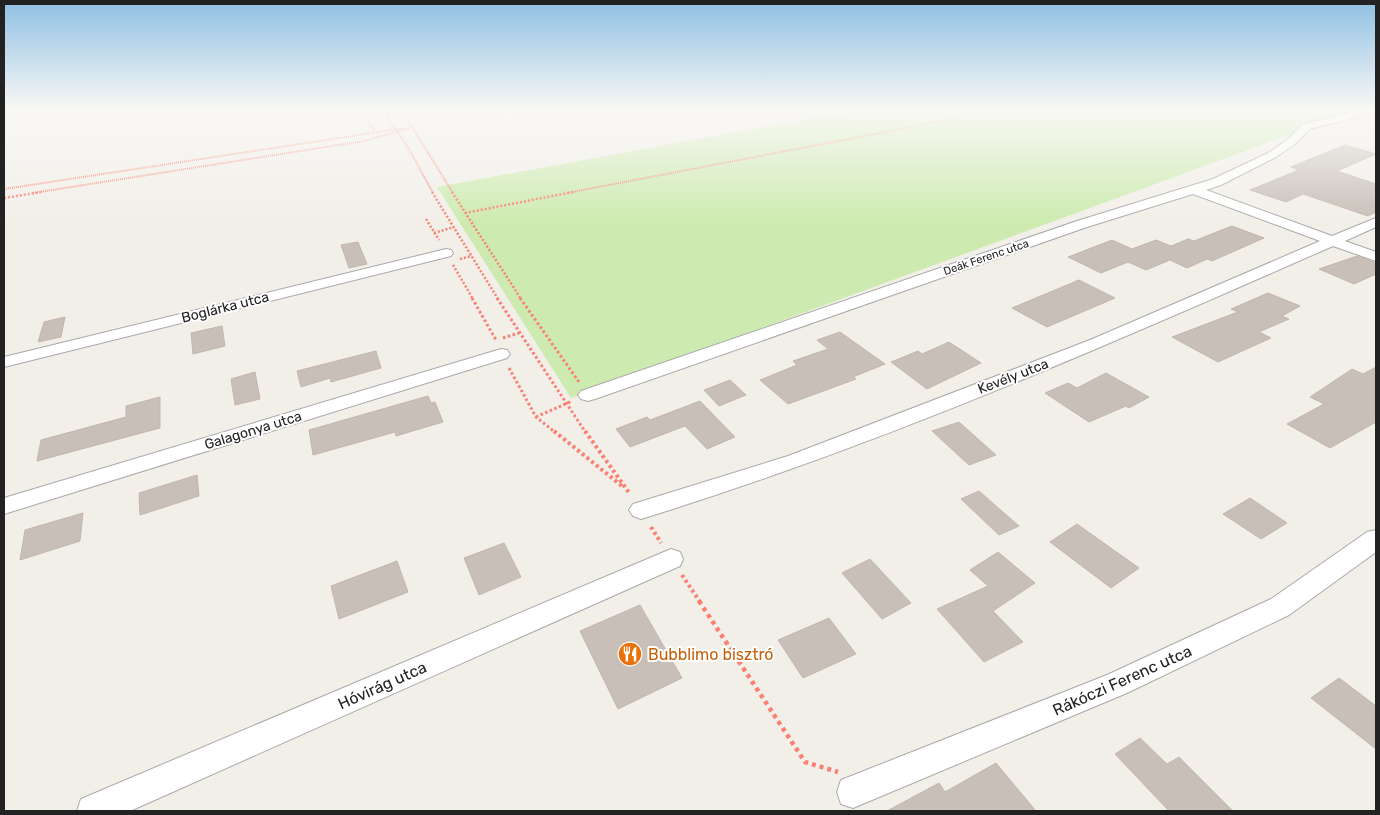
<svg xmlns="http://www.w3.org/2000/svg" width="1380" height="815" font-family="Rubik,sans-serif">
	<rect width="100%" height="100%" fill="#f2efe9"/>
	<path fill="#cdebb0" d="M862,109H1360L571,398L437,187Z"/>
	<path fill="#c7bfb8" stroke="#c4b6ab" d="M1345,145L1376,154L1337,171L1376,184V212L1368,216L1303,194L1286,202L1250,190L1299,170L1291,167Z
		M1232,226L1264,238L1212,261L1207,259L1187,268L1170,260L1146,270L1128,262L1101,273L1068,257L1112,240L1132,249L1156,240L1171,246L1188,239L1194,241Z
		M358,242L367,264L349,268L341,245Z
		M1357,256L1376,263V274L1354,284L1319,269Z
		M1079,280L1115,298L1047,327L1012,308Z
		M1268,293L1300,306L1282,316L1289,319L1259,332L1271,338L1218,362L1172,337L1238,312L1231,309Z
		M65,317L61,337L38,342L44,322Z
		M222,326L225,346L193,354L191,333Z
		M840,332L885,364L853,377L856,379L788,404L760,380L797,365L793,361L828,349L817,340Z
		M949,342L981,363L927,389L891,362L918,351L922,354Z
		M376,351L381,368L331,382L330,378L301,387L297,371Z
		M1376,367V422L1330,448L1287,424L1324,404L1310,397L1352,369L1363,374Z
		M255,372L260,399L235,405L231,379Z
		M1106,373L1149,397L1129,408L1126,406L1089,422L1045,393L1068,383L1077,388Z
		M730,380L746,395L719,406L704,390Z
		M428,396L431,403L435,402L443,422L396,436L395,432L313,455L309,430Z
		M160,397V428L37,461L41,440L126,417V406Z
		M700,401L735,437L707,449L685,426L630,447L616,429L647,417L650,420Z
		M959,422L996,455L969,465L932,431Z
		M197,475L199,496L140,515L139,493Z
		M979,491L1019,526L999,535L961,499Z
		M1250,498L1287,523L1261,539L1223,514Z
		M83,513L80,541L20,560L25,530Z
		M1077,524L1139,568L1111,588L1050,542Z
		M504,543L521,577L479,595L464,558Z
		M998,552L1035,583L993,611L1023,642L984,662L937,609L988,586L970,570Z
		M870,559L911,603L882,619L842,573Z
		M397,561L408,592L339,619L331,586Z
		M640,605L682,678L618,709L580,631Z
		M829,618L856,654L803,678L778,640Z
		M1339,678L1376,706V749L1311,698Z
		M1140,738L1167,764L1179,757L1233,811H1169L1115,754Z
		M996,763L1036,811H887L939,783L945,792Z"/>
	<g fill="none" stroke-linecap="round" stroke-linejoin="round">
		<g stroke="#a9a9a9" stroke-width="2">
			<path id="street" d="M1363,109H1376V112L1310,129L1295,144L1276,157L1221,185L1206,190L1332,236L1376,218V227L1345,241L1376,252V261L1333,246C1106,346 878,446 641,519L633,516L629,510L633,504L788,456L1090,340L1320,241L1193,194L1087,227L595,399L588,401L581,399L578,395L581,391L1077,221L1213,179L1268,153L1287,140L1302,125Z
				M446,249L451,250L453,253L451,256L4,367V357Z
				M501,349L507,350L510,354L507,358L4,514V498Z
				M1376,530V552L1289,615L1127,693L853,808L841,804L837,792L841,780L1107,675L1271,599L1367,532Z
				M671,549L680,552L683,559L680,566L130,811H77L81,799Z"/>
		</g>
		<path stroke="#fa8072" stroke-width="2" stroke-dasharray="1 1" stroke-linecap="butt" d="M103,109H181
			M358,109L375,131
			M385,109L388,118L409,149L433,193
			M412,109L404,114L453,193
			M4,111L33,109
			M4,189L405,128
			M33,193L364,141L411,128
			M567,193L953,119"/>
		<path stroke="#fa8072" stroke-width="2.5" stroke-dasharray="2 2" stroke-linecap="butt" d="M432,192L498,299
			M452,192L521,299
			M4,198L41,192
			M465,213L573,192
			M426,219L439,240
			M434,233L454,227
			M460,259L472,256
			M453,265L473,299"/>
		<path stroke="#fa8072" stroke-width="3" stroke-dasharray="2.5 2.5" stroke-linecap="butt" d="M472,298L496,340
			M497,298L586,433
			M520,298L579,382
			M503,338L519,333
			M509,368L536,417L556,433
			M536,417L572,401"/>
		<path stroke="#fa8072" stroke-width="4" stroke-dasharray="3 3" stroke-linecap="butt" d="M554,431L622,486
			M585,431L630,494
			M651,527L661,543
			M682,575L700,602"/>
		<path stroke="#fa8072" stroke-width="4.5" stroke-dasharray="4 4" stroke-linecap="butt" d="M699,601L805,762L838,772"/>
		<use href="#street" fill="#fff" fill-rule="evenodd"/>
	</g>
	<linearGradient id="sky" x2="0" y2="1"><stop stop-color="#8fc0e4"/><stop offset="0.49" stop-color="#f9f8f5"/><stop offset="1" stop-color="#f9f8f5" stop-opacity="0"/></linearGradient>
	<rect width="1380" height="223" fill="url(#sky)"/>
	<defs>
		<g id="restaurant-disc" transform="scale(1.25)"><circle r="9.5" fill="#e8710a" stroke="#fff"/><path d="M-5-6h1v4h1v-4h1v4h1v-4h1v5L-1.5 .5V6h-2V.5L-5-1ZM5-6V6H3V1.5H1.5Q1.5-4 5-6Z" fill="#fff"/></g>
	</defs>
	<g fill-rule="evenodd">
		<use href="#restaurant-disc" x="630" y="654"/>
	</g>
	<g text-anchor="middle" stroke-width="4" stroke-linejoin="round" paint-order="stroke">
		<g font-size="11" fill="#222" stroke="#fff">
			<text transform="translate(986 257) rotate(-19)" y="4">Deák Ferenc utca</text>
		</g>
		<g font-size="14" fill="#222" stroke="#fff">
			<text transform="translate(225 307) rotate(-14)" y="5">Boglárka utca</text>
			<text transform="translate(1013 376) rotate(-21)" y="5">Kevély utca</text>
			<text transform="translate(253 430) rotate(-17)" y="5">Galagonya utca</text>
		</g>
		<g font-size="16" fill="#c56008" stroke="#fff" text-anchor="start">
			<text x="648" y="660">Bubblimo bisztró</text>
		</g>
		<g font-size="16" fill="#222" stroke="#fff">
			<text transform="translate(1122 680) rotate(-24)" y="6">Rákóczi Ferenc utca</text>
			<text transform="translate(382 685) rotate(-24)" y="6">Hóvirág utca</text>
		</g>
	</g>
	<rect width="1380" height="815" fill="none" stroke="#222222" stroke-width="10"/>
</svg>
